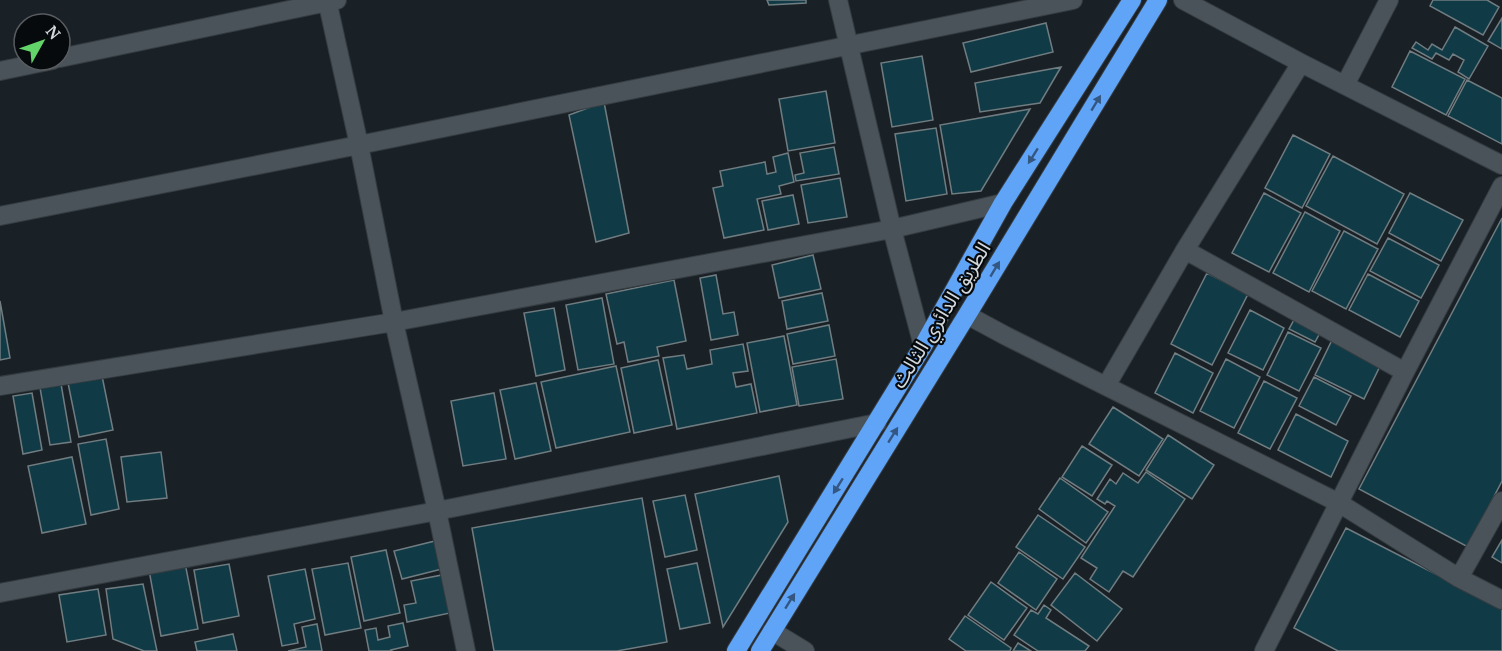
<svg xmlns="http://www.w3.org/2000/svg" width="1502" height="651" font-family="'PT Serif','Noto Sans Arabic',serif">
	<rect width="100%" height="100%" fill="#192127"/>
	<path fill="#103b46" stroke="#707c80" stroke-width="1.5" d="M767,0H806V3L769,5Z
		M1433,0H1487L1499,7L1483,35L1430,6Z
		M1502,18V49L1488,41Z
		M1046,23L1053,52L971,72L963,43Z
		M1455,27L1488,46L1469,79L1458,72L1464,60L1453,54L1449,60L1436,53L1432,59L1412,48L1416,42L1428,50L1432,44L1442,50Z
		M1410,51L1465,79L1446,115L1392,87Z
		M922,56L933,120L892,127L881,63Z
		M1061,67L1040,103L980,112L975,83Z
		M1467,80L1502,98V144L1448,116Z
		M826,91L835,143L788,151L779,99Z
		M604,102L629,233L596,242L569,115Z
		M1030,109L981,191L952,194L940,125Z
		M936,128L947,194L906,201L895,134Z
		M1293,135L1330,154L1302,208L1265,188Z
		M834,147L839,174L796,181L795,175L804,173L800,153Z
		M788,153L794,182L779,186L781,194L757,199L764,230L724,238L713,188L723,186L720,171L765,162L767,174L776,172L773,157Z
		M1333,156L1404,194L1377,244L1306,206Z
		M840,178L847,217L808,223L801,185Z
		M1264,193L1301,213L1269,272L1232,253Z
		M1410,193L1463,220L1441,261L1389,233Z
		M793,195L799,224L768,230L762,201Z
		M1305,212L1340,231L1309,292L1273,273Z
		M1502,218V481L1468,547L1359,489Z
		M1344,231L1378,249L1346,309L1312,291Z
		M1388,238L1439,265L1421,298L1370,271Z
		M813,255L821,289L779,298L772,265Z
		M1207,273L1248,294L1212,365L1171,344Z
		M1368,274L1419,301L1400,337L1349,310Z
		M716,275L723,314L734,312L738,335L711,340L700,278Z
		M674,280L686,341L657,347L659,356L628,362L624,342L617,344L606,294Z
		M822,293L828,321L787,329L782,301Z
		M602,298L614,364L578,370L566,305Z
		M0,301L10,358L0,360Z
		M554,308L565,370L536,376L524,313Z
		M1250,310L1284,328L1263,370L1228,353Z
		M1295,318L1321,331L1315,342L1289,329Z
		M829,325L835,356L793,364L787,334Z
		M1288,332L1321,348L1299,391L1267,375Z
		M784,336L797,405L760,412L747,343Z
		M1333,338L1382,362L1364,399L1315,375Z
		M743,344L748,371L733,373L736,387L751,384L757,413L677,429L663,358L684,355L687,369L712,364L710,350Z
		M1175,353L1213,373L1193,413L1155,393Z
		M836,359L843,399L799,406L792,367Z
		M1226,359L1260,377L1234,428L1200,411Z
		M658,360L672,425L634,433L621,368Z
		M616,366L630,432L556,448L541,382Z
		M101,371L113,430L79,437L67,378Z
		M1314,377L1351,396L1336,425L1299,406Z
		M60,378L71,442L50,445L39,382Z
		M1264,381L1297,398L1270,449L1238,433Z
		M536,383L551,451L515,459L500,390Z
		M32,393L42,450L23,454L13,396Z
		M494,393L506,459L463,466L451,401Z
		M1113,407L1163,439L1139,476L1089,444Z
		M1296,414L1348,441L1331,477L1278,450Z
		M1168,435L1214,465L1192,499L1146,470Z
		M106,439L119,509L91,515L78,444Z
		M1082,446L1112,465L1092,496L1062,477Z
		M161,452L167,498L127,502L121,457Z
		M72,457L86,524L42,533L28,466Z
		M1146,472L1185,499L1133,577L1123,571L1109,592L1090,579L1097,568L1081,558L1115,506L1107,501L1105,504L1097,499L1110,479L1116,484L1123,473L1138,483Z
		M779,476L788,522L723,627L695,494Z
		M1060,478L1108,512L1086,543L1039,509Z
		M685,495L697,550L665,557L653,501Z
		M642,498L667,642L617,651H494L472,528Z
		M1038,515L1085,547L1063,579L1016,547Z
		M1346,528L1502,608V651H1338L1294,628Z
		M1502,540V563L1492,557Z
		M435,541L442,569L402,579L394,551Z
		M386,550L400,613L364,621L351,557Z
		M1019,552L1057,579L1036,610L998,583Z
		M185,563L198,629L161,636L149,570Z
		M348,563L361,628L325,635L312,569Z
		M697,563L710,623L680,629L667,569Z
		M229,564L239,616L203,623L194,570Z
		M305,569L315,619L294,624L298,643L282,646L268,576Z
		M1075,573L1122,609L1097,641L1051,605Z
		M442,575L450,613L407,622L404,605L416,603L411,581Z
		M991,582L1027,608L1004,640L968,615Z
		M143,584L157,651H144L113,639L106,589Z
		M98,589L106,635L67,642L59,595Z
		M1044,605L1051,610L1046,618L1089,646L1085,651H1038L1014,635L1031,610L1038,614Z
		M965,616L1011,648L1010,651H966L949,639Z
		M403,623L408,646L391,650L392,651H369L365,630L376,628L378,640L390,637L388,626Z
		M317,624L322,651H288L306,647L302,627Z
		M233,634L237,651H197L195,642Z
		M1018,643L1031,651H1013Z"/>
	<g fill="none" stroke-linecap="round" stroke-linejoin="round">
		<g stroke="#353c41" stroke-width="20">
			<path id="minor" d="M327,0L359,145L394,322L437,511L466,651
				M838,0L892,229L923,346
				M1183,0L1301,63L1502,165
				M60,58L337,0
				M1301,63L1185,250L1405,372
				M0,71L53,60
				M1345,85L1389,0
				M0,216L359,145L1073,0
				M967,315L1006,336L1339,503L1459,578L1502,600
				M0,386L394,322L892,229L1003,203
				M1106,386L1185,250
				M1459,578L1502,501
				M0,593L437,511L877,423
				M772,631L805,651
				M1264,651L1405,372L1502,186"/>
		</g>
		<g stroke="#353c41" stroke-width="20">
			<path id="highway" d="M736,651L923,346L1003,203L1132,0
				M760,651L967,315L1158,0"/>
		</g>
		<use href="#minor" stroke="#495359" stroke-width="18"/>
		<use href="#highway" stroke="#60a4f8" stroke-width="18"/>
	</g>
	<defs><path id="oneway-solid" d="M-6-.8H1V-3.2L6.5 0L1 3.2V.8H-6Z" transform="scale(1.5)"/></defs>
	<g fill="#345782">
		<use href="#oneway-solid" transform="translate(1096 103) rotate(-59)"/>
		<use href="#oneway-solid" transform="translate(1033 156) rotate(122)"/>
		<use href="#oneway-solid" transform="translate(995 269) rotate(-59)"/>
		<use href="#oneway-solid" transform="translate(893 435) rotate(-58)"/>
		<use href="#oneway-solid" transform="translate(838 486) rotate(122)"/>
		<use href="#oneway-solid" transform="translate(790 601) rotate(-58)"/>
	</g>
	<g text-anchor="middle" stroke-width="4.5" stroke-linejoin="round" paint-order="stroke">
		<g font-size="20" fill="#d2d8dc" stroke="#070a0d">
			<text transform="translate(941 315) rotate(-58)" y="7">الطريق الدائري الثالث</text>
		</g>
	</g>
	<g transform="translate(42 42) rotate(50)"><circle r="28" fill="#070a0d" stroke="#585c60" stroke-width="1.5"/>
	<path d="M0-4.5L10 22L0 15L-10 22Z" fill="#63d469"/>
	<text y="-9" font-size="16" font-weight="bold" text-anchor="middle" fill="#d2d8dc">N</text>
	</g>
</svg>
